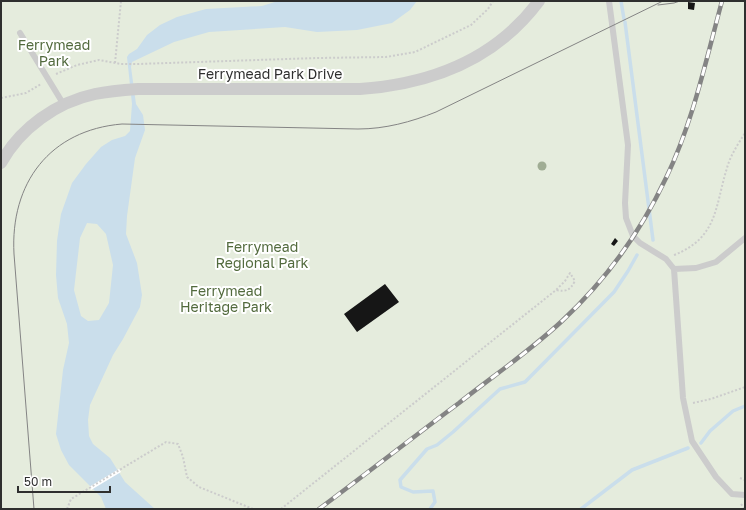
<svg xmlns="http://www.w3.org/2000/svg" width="746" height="510" font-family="'Golos Text',sans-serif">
	<rect width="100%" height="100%" fill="#fff"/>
	<path fill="#e5ecdd" d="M1,1H745V509H1Z"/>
	<path fill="#cadeeb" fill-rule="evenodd" d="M278,1H417L410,10L392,23L357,30L317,32L285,27L209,32L174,42L132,62L131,67L136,104L143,115L145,130L135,158L127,216L126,234L137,263L142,295L140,307L123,339L113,355L90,405L88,420L89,436L93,444L110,458L125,482L155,509H106L101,497L69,465L61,450L56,434L63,370L69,343L67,324L58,298L56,275L57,241L61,214L72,183L86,164L101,147L112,140L125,136L130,131L132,104L127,57L129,54L137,49L147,35L160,25L177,17L206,9L262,6ZM87,223L97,224L106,234L113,265L109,303L99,320L88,321L81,316L74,290L80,238Z"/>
	<path fill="#fff" d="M114,461L121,472L91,490L89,487L119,469Z"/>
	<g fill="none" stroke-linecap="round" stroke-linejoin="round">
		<path stroke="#cadeeb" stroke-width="3.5" d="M621,1L624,19
			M625,22L653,240
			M701,443L710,431L733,411L745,406
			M430,509L435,502L433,491L413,492L401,487L400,480L427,449L437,445L453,432L500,389L525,382L614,292L628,271L637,255
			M581,509L632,470L688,448"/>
	</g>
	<path fill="#161616" d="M688,2L695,3L694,10L688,9Z
		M615,238L618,241L614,246L611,244Z
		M385,284L399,302L357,332L344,314Z"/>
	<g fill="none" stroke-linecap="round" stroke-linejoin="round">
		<path stroke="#ccc" stroke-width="2" stroke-dasharray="2 2" stroke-linecap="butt" d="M115,63L121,1
			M56,74L77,65L99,60L121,64H138L317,58L386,57L415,52L471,25L488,9L493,1
			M1,98L26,93L41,84
			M674,255C718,238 715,206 727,168C730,156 738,144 745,133
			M693,403L711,399L745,387
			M740,478L745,480
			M741,504L745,509
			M67,509L71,499L166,442L178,444L183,457L187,477L199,487L253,509
			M281,509L556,290L565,281L570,273L575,281C570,290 567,292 556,290"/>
		<path stroke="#ccc" stroke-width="6" d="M609,1L628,145L625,203L626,218L633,236L640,243L666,259L674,269L696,268L716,262L745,238
			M20,33L64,105
			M674,269L683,398L692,441L716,477L732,494L745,495"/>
		<path stroke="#ccc" stroke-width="12" d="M1,163C20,128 57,102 95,94C110,91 124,90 138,89H360C431,84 495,60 539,1"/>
		<path stroke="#848484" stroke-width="1" d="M658,5L674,3L680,1
			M34,509L14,254C10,183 50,130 122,124L358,129C385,129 411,122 436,112L663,1"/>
		<g stroke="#848484" stroke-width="4.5">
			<path id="rail" d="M319,509C366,474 412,438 459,403C493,376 530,351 562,321C605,281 641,231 666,178C693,122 706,60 722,1"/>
		</g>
		<use href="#rail" stroke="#fff" stroke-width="3" stroke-dasharray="9" stroke-linecap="butt"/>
	</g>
	<circle fill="#a0ad94" cx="542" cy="166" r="4.5"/>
	<g text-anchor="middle" stroke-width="4" stroke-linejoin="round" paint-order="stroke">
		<g font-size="14" fill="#526a3d" stroke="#fff">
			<text x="54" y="50">Ferrymead<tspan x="54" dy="16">Park</tspan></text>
			<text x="262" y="252">Ferrymead<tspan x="262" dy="16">Regional Park</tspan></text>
			<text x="226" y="296">Ferrymead<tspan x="226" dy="16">Heritage Park</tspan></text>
		</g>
		<g font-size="14" fill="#2f2f2f" stroke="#fff">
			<text x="270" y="79">Ferrymead Park Drive</text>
		</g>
	</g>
	<rect width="746" height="510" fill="none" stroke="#2f2f2f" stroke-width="4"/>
	<path d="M18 486v6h92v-6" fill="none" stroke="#2f2f2f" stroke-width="2"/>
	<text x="24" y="486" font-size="12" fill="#2f2f2f" stroke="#ffffff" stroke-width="3" paint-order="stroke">50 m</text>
</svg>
